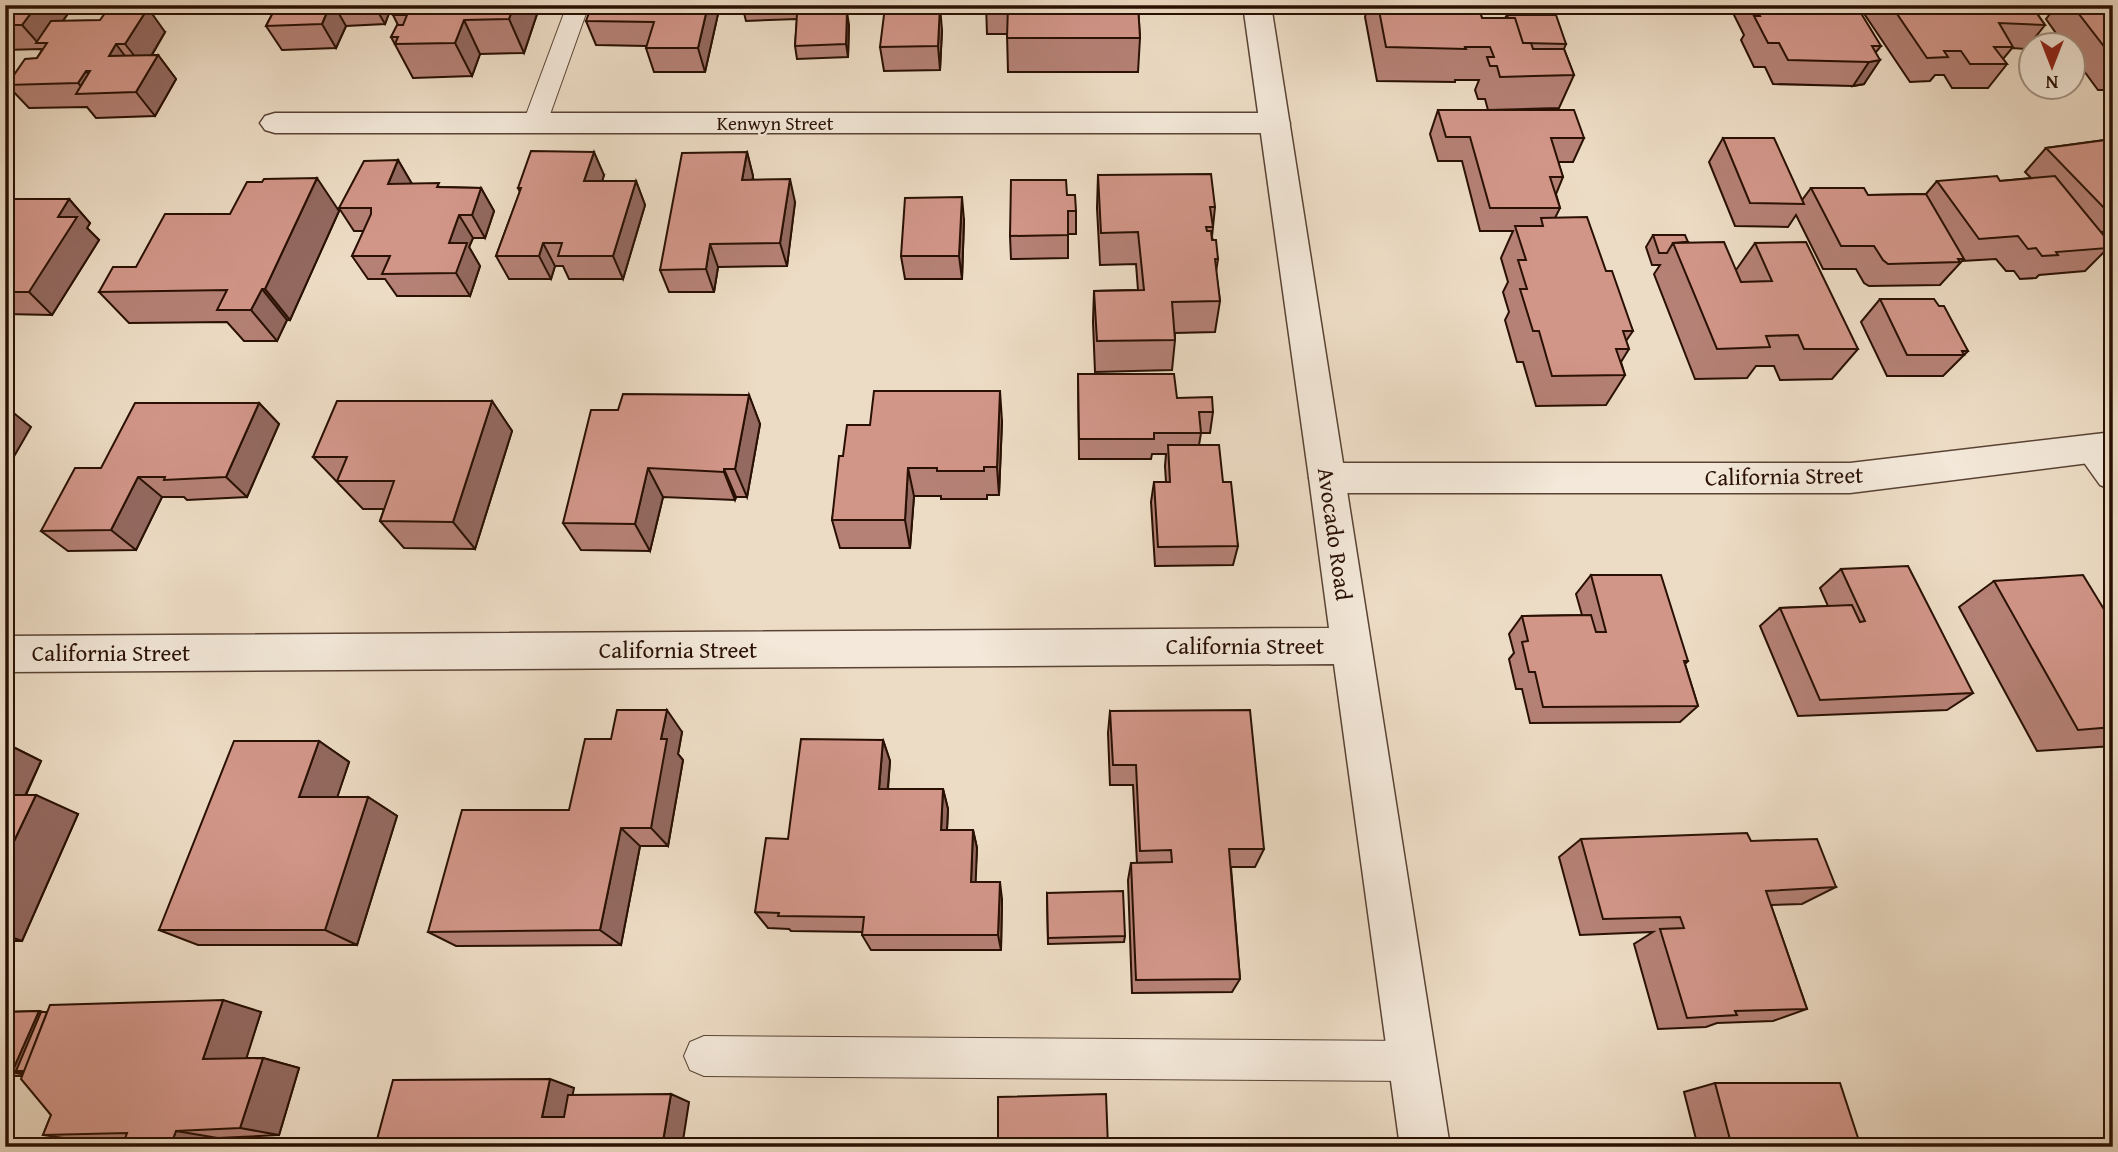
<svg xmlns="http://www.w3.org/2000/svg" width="2118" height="1152" font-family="'Gentium Book Plus',serif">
	<rect width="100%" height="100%" fill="#eddcc5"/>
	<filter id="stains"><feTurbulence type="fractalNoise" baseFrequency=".00286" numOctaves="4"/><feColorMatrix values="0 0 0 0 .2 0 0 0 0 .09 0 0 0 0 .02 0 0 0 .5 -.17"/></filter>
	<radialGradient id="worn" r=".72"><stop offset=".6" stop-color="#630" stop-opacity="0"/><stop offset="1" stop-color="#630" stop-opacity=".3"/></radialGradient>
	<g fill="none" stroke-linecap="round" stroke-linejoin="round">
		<g stroke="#5a4334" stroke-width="2">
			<path id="service" d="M567,5H589L547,123L544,129L535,131L526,129L523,123Z
				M704,1036L1412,1041L1426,1047L1432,1061L1426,1075L1412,1081L704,1076L690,1070L684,1056L690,1042Z"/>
		</g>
		<g stroke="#5a4334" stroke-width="3">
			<path id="minor" d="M275,113H1275L1285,116L1290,123L1285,130L1275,133H275L265,130L260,123L265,116Z
				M2093,436C2118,445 2113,465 2113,490L2100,485L2075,450L2080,440Z
				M1327,463L1340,467L1345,478L1450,1147H1400L1334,664L5,672V636L1329,628L1309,478L1314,467Z"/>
		</g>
		<g stroke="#5a4334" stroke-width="3">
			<path id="tertiary" d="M1243,5H1271L1343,463H1850L2113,432V460L1850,493H1327L1314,489L1309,478Z"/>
		</g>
		<use href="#service" fill="#f3e8d9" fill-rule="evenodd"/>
		<use href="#minor" fill="#f3e8d9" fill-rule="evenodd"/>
		<use href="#tertiary" fill="#f3e8d9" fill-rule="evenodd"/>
	</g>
	<path fill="#b58176" stroke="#291003" stroke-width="2" d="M5,5H74L63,21L165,32L152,55H158L176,79L155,116L96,118L87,107L29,108L7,85L37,58L42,50L41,49L5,50Z
		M277,5H392L385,24L346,26L336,48L282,50L266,26Z
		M397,5H540L524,53L480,54L472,76L413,78L391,37L398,25L393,15Z
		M720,5L705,72H654L646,48V46L596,45L586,21Z
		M742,5H844L843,12L849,25L848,57L797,59L795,46L797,19L746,21Z
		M986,5H1138L1140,38L1138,72H1008L1007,34H987Z
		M1368,5H1482L1480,12L1482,18H1505L1507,15L1566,44L1564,49L1574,75L1559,108L1488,110L1485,99H1478L1475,90L1479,80H1455V82L1377,81L1365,17Z
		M1739,5H1754L1881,46L1876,52L1864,84L1853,86L1773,84L1765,67H1754L1741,40L1744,35L1734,15Z
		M1871,5H2031L2045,25L2026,49L2012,48L2003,59L2007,64L1988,88H1952L1944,75H1935L1930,81L1910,82L1865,15Z
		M2057,5H2113V90H2098L2073,56V46H2065L2046,19Z
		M942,30L940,70L884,71L880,47Z
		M1438,110L1584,138L1573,162H1558L1563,177L1556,194L1560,208L1555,218L1606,271L1633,331L1626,341L1629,349L1621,362L1625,375L1606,405L1536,406L1523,362H1517L1505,320L1509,312L1503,292L1508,282L1501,258L1513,231H1480L1462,161H1438L1430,134Z
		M1723,138L1802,200L1811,188L1868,195L1926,194L1937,181H2000L2031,178L2025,172L2046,148L2113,139V231L2100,232L2110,243L2107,246L2108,248L2085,271L2039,275L2036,278L2020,279L2014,271H2006L1996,259L1962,261L1940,285L1869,286L1864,283L1856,269H1823L1796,215L1788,227L1735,226L1709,162Z
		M747,152L753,176V179L795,202L787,266L718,267L714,292H669L660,270Z
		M398,160L412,184L441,187L481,188L494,211L485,238H473L469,247L480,266L470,296H397L385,279H368L352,256L364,231H354L339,208Z
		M604,175L602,181H636L645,205L623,279H569L563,266H555L551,279H509L496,256L520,192L518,188Z
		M1098,175L1215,207L1212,237L1218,259L1216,272L1220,301L1215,332L1175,333V340L1172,370L1095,372L1093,322L1094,291L1138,290L1136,264L1100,265L1097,208Z
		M1067,195L1076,211V234H1068V258L1011,259L1010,236Z
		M5,199H69L90,223L87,228L99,240L52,315L5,314Z
		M339,211L290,320H287L277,341H244L227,322L129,323L99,292L136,267L230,214Z
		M964,220L962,279H905L901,256Z
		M1653,235L1688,242L1736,270L1755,243L1858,349L1832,379L1780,380L1774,366H1756L1747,378L1695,379L1654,274L1660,265H1652L1646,247Z
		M1880,299L1939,306L1968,351L1943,376H1887L1861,322Z
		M1078,374L1177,398L1213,412L1210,433H1201L1199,445L1223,482L1238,546L1233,565L1155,566L1151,502L1154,482H1166L1165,466L1166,454H1152L1151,459H1079Z
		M749,395L760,424L747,497H736L735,500L663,497L650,551L581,550L563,523Z
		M492,401L512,431L475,549L404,548L380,521L384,509H363L313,457Z
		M259,403L279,424L247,497L187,500L184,497H162L136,550L68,551L41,531L101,468Z
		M1002,421L999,495H987V499H941V496H914L910,548H840L832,520L843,456L870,425Z
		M1841,569L1973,693L1947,710L1798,716L1760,626L1780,608L1828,606L1820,588Z
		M1591,575L1688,661L1685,664L1698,706L1680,722L1530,723L1522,689H1516L1509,659L1514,653L1509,634L1522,616L1582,615L1576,594Z
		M1994,581L2113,624V746L2037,751L1959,607Z
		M1110,711L1264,849L1255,867H1231L1240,979L1232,992L1132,993L1128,880L1131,863H1137L1133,785H1110L1108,733Z
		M682,732L678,754L683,760L668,846H640L621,945L456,946L428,932L569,810L611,739Z
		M883,740L890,761L888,789H943L948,809L947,830H973L977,848L975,882L1002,899L1001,950H871L862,935L863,932L791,931L789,929L768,928L755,912L788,839Z
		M319,741L349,762L337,797H368L397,816L357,945H198L159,930Z
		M5,743L41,761L26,795L78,814L22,941H11L5,953Z
		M1581,839L1751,841L1836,887L1802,904L1771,905L1807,1009L1773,1021L1717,1023L1706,1027L1658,1029L1634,944L1653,932L1580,935L1559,857Z
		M1047,893L1125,936L1124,942L1048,944Z
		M39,1011L43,1012H261L246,1058H263L299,1068L279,1135L218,1138L214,1147H122L124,1141L91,1142L43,1135L51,1115L22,1076H5V1012Z
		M1715,1083L1861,1147H1698L1684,1092Z"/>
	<path fill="#936960" stroke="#291003" stroke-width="2" d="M37,5H74L47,43H38L22,25Z
		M330,5H334L346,26L336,48L322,24Z
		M374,5H392L385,24Z
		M514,5H540L524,53L509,19Z
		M708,5H720L705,72L698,48Z
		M940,6L942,30L940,70L938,46Z
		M148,8L165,32L144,68L125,44Z
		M847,12L849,25L848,57L846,44Z
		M464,20L480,54L472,76L455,43Z
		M116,44L134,68L109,56Z
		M158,55L176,79L155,116L136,92Z
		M1880,60L1864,84L1853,86L1869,62Z
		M86,71L104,93H87L78,83Z
		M594,152L604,175L595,204L584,181Z
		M747,152L753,176L749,203L742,180Z
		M398,160L412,184H388Z
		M317,178L339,211L290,320L265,289Z
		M790,179L795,202L787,266L780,243Z
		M636,181L645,205L623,279L613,256Z
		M481,188L494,211L485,238L472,215Z
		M962,197L964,220L962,279L959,256Z
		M69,199L90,223L87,228L99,240L52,315L29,292L58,217Z
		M459,215L473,238L469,247L480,266L470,296L456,273L449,243Z
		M543,243L555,266L551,279L539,256Z
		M710,244L718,267L714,292L706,269Z
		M262,289L287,320L277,341L251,310Z
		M1000,391L1002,421L999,495L997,467Z
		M749,395L760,424L747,497L735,469Z
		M492,401L512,431L475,549L453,522Z
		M259,403L279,424L247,497L226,477Z
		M5,406L31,427L5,472Z
		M648,468L663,497L650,551L635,524Z
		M908,468L914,496L910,548L905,520Z
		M724,469L736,497L735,500L724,472Z
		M138,477L162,497L136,550L111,530Z
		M667,710L682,732L678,754L683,760L668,846L651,828L661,739Z
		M883,740L890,761L886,809L879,789Z
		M319,741L349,762L331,816L299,797Z
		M5,743L41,761L16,815L5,811Z
		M943,789L948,809L946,848L941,830Z
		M36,795L78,814L22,941L5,935V860Z
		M368,797L397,816L357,945L325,930Z
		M621,828L640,846L621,945L600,930Z
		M973,830L977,848L975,899L971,882Z
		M1000,882L1002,899L1001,950L998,935Z
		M5,939L11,941L5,953Z
		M223,1000L261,1012L243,1069L203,1059Z
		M39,1011L56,1016L16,1071L32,1074L31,1076L12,1072Z
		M263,1058L299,1068L279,1135L240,1128Z
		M550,1079L574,1088L567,1124L542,1117Z
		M671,1094L689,1102L682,1147H662Z
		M176,1131L218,1138L214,1147H170Z"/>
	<path fill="#d29689" stroke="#291003" stroke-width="2" d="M5,5H37L22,25H5Z
		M277,5H330L322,24L266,26Z
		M397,5H514L509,19L464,20L455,43L395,44L398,37H391L397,25H403L407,15H393Z
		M592,5H708L698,48H646L654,22L586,21Z
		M1008,5H1138L1140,38H1007Z
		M1378,5H1478L1482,18H1515L1523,43H1531L1533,49H1564L1574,75L1500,77L1497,66H1490L1487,57H1494L1490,47H1465L1466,49L1386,47Z
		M1754,5H1856L1881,46H1872L1880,60L1869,62L1788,60L1779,43H1768L1754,16H1760Z
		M1891,5H2031L2045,25L1999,23L2013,47H1994L2007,64H1970L1961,51H1944L1948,57L1927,58Z
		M2072,5H2113V58Z
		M940,6L938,46L880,47L885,7Z
		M148,8L125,44H116L109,56L158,55L136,92L76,94L90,71H86L78,83L7,85L25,59L37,58L47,43H36L51,21L100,20L108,9Z
		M847,12L846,44L795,46L797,14Z
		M1507,15H1556L1566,44L1523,43L1515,18H1508Z
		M1438,110H1574L1584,138H1551L1563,177H1550L1560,208H1490L1470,137H1446Z
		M1723,138H1774L1804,204L1750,203Z
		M2113,139V210L2107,211L2046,148Z
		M531,151L594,152L584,181H636L613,256H558L562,243H543L539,256H496L521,188H518Z
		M747,152L742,180L790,179L780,243L710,244L706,269L660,270L682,153Z
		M398,160L388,184L439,183L437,187L481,188L472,215H459L449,243H467L456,273L382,274L390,256H352L371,214V208H339L364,161Z
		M1211,174L1215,207H1210L1213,227H1206L1207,231H1211L1212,240H1216L1218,259H1215L1220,301L1172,302L1175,340L1097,341L1094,291L1144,290L1138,232L1101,233L1098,175Z
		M1997,176L2000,181L2055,176L2110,243L2105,244L2108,248L2056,252L2058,255L2042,256L2036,248L2028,249L2018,236L1979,239L1937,181Z
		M317,178L265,289H262L251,310H217L227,290L99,292L113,267H136L165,214H230L247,182H262L264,179Z
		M1011,180H1066L1067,195H1075L1076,211H1068V235L1010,236Z
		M1811,188H1864L1868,195L1926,194L1964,259H1958L1960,262L1888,264L1883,260L1874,246H1841Z
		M962,197L959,256H901L905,198Z
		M5,199H69L58,217H77L29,292H5Z
		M1587,217L1606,271H1612L1633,331H1623L1629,349H1616L1625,375L1552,376L1539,331H1533L1520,289H1527L1518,260H1526L1515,226H1543L1541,218Z
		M1653,235H1685L1688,242L1673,243L1667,253H1659Z
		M1724,242L1741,282L1772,281L1755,243L1806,242L1858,349H1804L1798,335L1766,336L1770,347L1717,349L1673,243Z
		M1880,299H1934L1939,306H1944L1968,351H1962L1964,355H1907Z
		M1078,374H1174L1177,398L1212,397L1213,412H1199L1201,433H1154V439H1079Z
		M874,391H1000L997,467H984V471H937V468H908L905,520H832L839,456H843L847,425H870Z
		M623,394L749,395L735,469H724V472L648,468L635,524L563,523L591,410H618Z
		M337,401H492L453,522L380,521L394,481H337L347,457H313Z
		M135,403H259L226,477L164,480L165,477H138L111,530L41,531L75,468H101Z
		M1168,445H1219L1223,482H1231L1238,546L1158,547L1154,482H1170Z
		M1908,566L1973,693L1820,700L1780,608L1852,605L1860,622L1865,621L1841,569Z
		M1591,575H1661L1688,661H1684L1698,706L1543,707L1535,672H1529L1522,642L1528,641L1522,616L1591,615L1596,632H1606Z
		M2083,575L2113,624V727L2078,730L1994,581Z
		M617,710H667L661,739H667L651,828H621L600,930L428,932L462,810H569L585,739H611Z
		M1250,710L1264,849H1229L1240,979L1136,980L1131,863L1172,862L1171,850L1140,851L1136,765H1113L1110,711Z
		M801,739L883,740L879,789H943L941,830H973L971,882H1000L998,935H862L864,917L778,916L779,913L755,912L766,838L788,839Z
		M234,741H319L299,797H368L325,930H159Z
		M5,795H36L5,860Z
		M1747,833L1751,841L1817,839L1836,887L1766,891L1807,1009L1735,1011L1737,1015L1687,1018L1660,929L1684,928L1680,917L1603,919L1581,839Z
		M1123,891L1125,936L1048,938L1047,893Z
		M223,1000L203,1059L263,1058L240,1128L176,1131L170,1147H122L127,1133L43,1135L51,1115L21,1079L50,1005Z
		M39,1011L12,1072H5V1012Z
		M41,1012H47L24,1071H16Z
		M550,1079L542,1117H564L568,1095L671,1094L662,1147H375L393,1080Z
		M1715,1083H1840L1861,1147H1732Z
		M1106,1094L1108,1147H998V1097Z"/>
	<g text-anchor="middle" stroke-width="5" stroke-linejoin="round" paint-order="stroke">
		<g font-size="19" fill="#291003" stroke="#f3e8d9">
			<text x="775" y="130">Kenwyn Street</text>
		</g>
		<g font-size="23" fill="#291003" stroke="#f3e8d9">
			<text transform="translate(1784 476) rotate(-1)" y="8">California Street</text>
			<text transform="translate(1335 534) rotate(82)" y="8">Avocado Road</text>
			<text x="1245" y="654">California Street</text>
			<text x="678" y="658">California Street</text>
			<text x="111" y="661">California Street</text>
		</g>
	</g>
	<rect width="2118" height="1152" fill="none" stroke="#eddcc5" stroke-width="28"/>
	<rect x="7" y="7" width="2104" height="1138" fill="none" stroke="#291003" stroke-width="3.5"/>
	<rect x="14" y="14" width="2090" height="1124" fill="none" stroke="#291003" stroke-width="2"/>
	<g transform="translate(2052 66) rotate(180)"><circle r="33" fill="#f3e8d9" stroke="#a29283" stroke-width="2"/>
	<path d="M0-5L12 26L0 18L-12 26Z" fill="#8f2418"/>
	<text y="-10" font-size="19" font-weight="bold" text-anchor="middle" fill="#291003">N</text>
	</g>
	<rect width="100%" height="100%" filter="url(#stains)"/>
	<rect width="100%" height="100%" fill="url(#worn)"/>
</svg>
